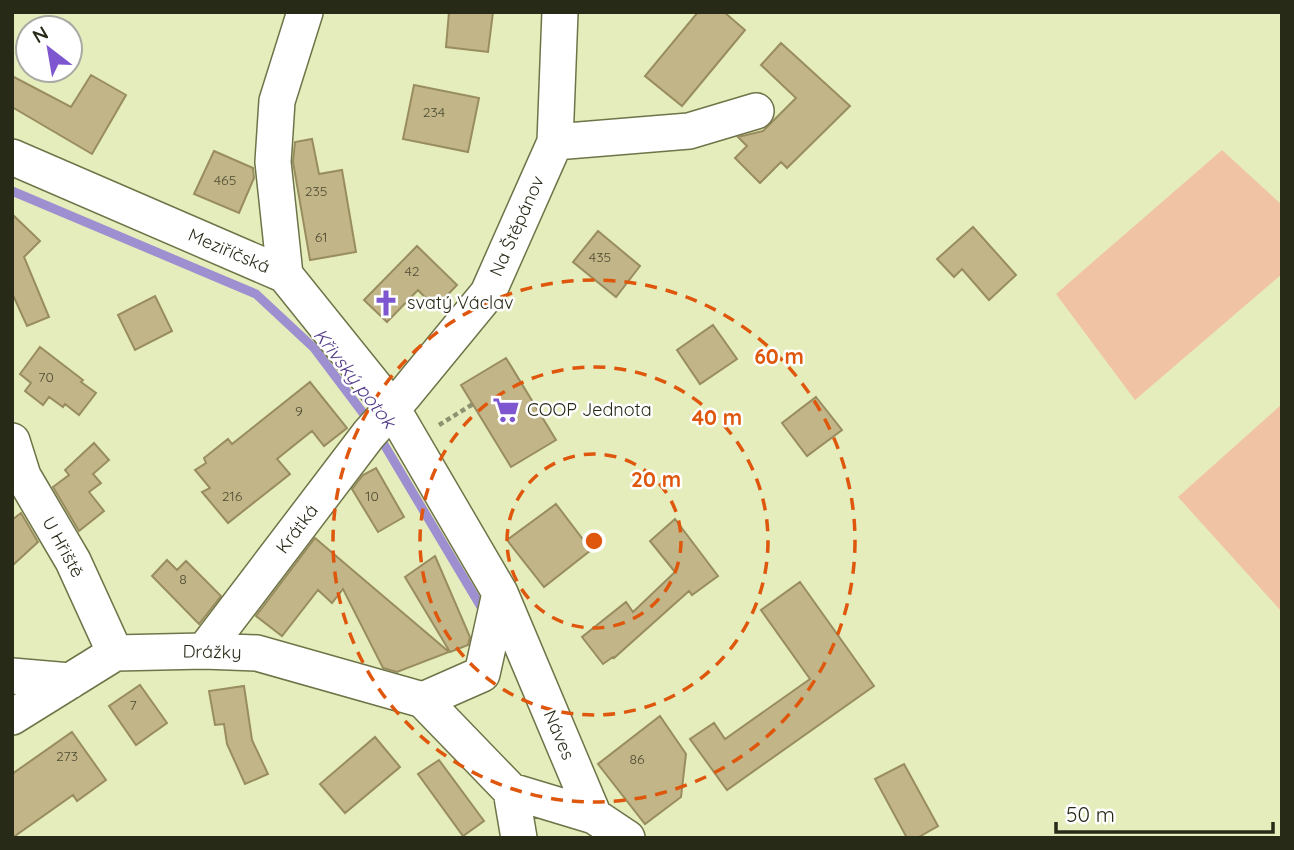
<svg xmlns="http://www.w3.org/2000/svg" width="1294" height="850" font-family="Quicksand,sans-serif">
	<rect width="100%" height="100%" fill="#e5edbc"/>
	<path fill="#f1c3a5" d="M1222,150L1282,205V274L1135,400L1056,294Z
		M1282,404V612L1178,497Z"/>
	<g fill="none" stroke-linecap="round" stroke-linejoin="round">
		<path stroke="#9e8fd0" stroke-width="9" d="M12,191L256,294L314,348L369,421
			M379,436L484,612"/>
	</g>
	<path fill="#c2b587" stroke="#998d60" stroke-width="2" d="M449,12H493L488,52L446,47Z
		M698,12H724L745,30L682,106L645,76Z
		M781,43L850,106L787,168L781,162L760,183L735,158L747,146L738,137L763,131L796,98L761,65Z
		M91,75L126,95L92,154L12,107V76L71,107Z
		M414,85L479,98L468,152L403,139Z
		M312,139L319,174L342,170L356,252L310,260L293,162L295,142Z
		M214,151L253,168L254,178L239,213L194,194Z
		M12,214L40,241L24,257L49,317L27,326L12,293Z
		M973,227L1016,275L989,300L962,269L954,277L937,259Z
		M598,231L640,266L616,297L573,262Z
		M417,246L457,285L435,308L418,290L387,322L364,300Z
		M155,296L172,331L135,350L118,315Z
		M713,325L737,359L700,384L677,350Z
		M40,347L83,380L81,382L96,393L79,415L65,404L63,407L49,397L43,405L25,391L31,383L20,374Z
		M506,358L556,440L511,467L461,385Z
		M310,382L347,428L324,446L312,431L277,459L290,474L228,523L202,492L210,488L195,470L206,463L204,458L228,439L232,444Z
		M816,397L842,430L807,456L782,423Z
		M94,443L109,460L93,474L101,483L89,492L104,511L79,531L53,487L69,475L65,470Z
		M376,468L404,517L378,532L352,489L363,475Z
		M556,504L591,550L544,587L507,540Z
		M21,513L38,542L12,566V520Z
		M675,519L718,576L692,595L689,591L614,658L613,657L603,664L582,637L626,602L633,612L675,572L650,541Z
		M315,538L356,573L449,652L397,672L383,668L343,589L332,603L318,590L282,636L256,616Z
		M435,556L470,637L468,645L450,652L405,577Z
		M167,560L177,570L186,561L221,596L199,624L152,576Z
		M800,582L874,686L727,790L690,739L714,723L725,739L810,679L761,610Z
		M140,685L167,723L136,745L109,706Z
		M244,686L252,740L268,774L245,784L227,744L224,724L215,725L209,691Z
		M660,716L686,754L681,797L645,824L598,764Z
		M72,732L106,780L77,801L73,795L12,838V774Z
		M375,737L400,767L345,813L320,784Z
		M439,760L484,821L463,836L418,774Z
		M904,764L938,826L917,838H907L875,779Z"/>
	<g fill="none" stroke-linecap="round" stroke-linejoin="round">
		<g stroke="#6f7448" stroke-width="38">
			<path id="minor" d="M555,142L689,131L756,111
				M12,157L285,275L392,408L500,593L594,816
				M285,275L273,162L277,101L305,12
				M12,441L23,476L73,561L115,653
				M204,651L369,434L405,394L488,293L555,142L560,12
				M12,676L70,681
				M423,700L511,791L594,816L627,838
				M423,700L482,674L500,593
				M12,717L115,653L204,651L257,653L423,700
				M511,791L519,838"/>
		</g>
		<path stroke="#8d9270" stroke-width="4.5" stroke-dasharray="5 3.5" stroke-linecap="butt" d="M439,425L473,404"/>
		<use href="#minor" stroke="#fff" stroke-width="35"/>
	</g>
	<g fill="none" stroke="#de570d" stroke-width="3.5" stroke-dasharray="12 9">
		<circle cx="594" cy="541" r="87"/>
		<circle cx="594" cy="541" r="174"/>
		<circle cx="594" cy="541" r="261"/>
	</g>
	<defs>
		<g id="church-bare" transform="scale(2.1)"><path d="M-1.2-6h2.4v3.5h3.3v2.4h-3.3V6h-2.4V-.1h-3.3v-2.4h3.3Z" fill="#7d56d0" stroke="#fff" stroke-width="2.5" paint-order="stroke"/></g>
		<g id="supermarket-bare" transform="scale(2.1)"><path d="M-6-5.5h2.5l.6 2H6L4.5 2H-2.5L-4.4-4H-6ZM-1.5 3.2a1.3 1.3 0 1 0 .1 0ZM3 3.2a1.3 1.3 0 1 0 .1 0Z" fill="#7d56d0" stroke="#fff" stroke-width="2.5" paint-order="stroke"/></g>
	</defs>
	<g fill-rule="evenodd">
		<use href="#church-bare" x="386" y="303"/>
		<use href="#supermarket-bare" x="506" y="410"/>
	</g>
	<g text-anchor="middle" stroke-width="5" stroke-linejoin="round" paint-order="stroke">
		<g font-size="14" fill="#4e4d34">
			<text x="434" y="117">234</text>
			<text x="225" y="185">465</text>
			<text x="316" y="196">235</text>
			<text x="321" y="242">61</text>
			<text x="600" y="262">435</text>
			<text x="412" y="276">42</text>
			<text x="46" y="382">70</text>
			<text x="299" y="416">9</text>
			<text x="232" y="501">216</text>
			<text x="372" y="501">10</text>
			<text x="183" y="584">8</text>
			<text x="133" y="710">7</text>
			<text x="67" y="761">273</text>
			<text x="637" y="764">86</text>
		</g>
		<g font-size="18" fill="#282a18" stroke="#fff">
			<text transform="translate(517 226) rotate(-66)" y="6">Na Štěpánov</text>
			<text transform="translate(229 251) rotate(23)" y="6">Meziříčská</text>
			<text transform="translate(297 529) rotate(-53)" y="6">Krátká</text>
			<text transform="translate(63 547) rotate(61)" y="6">U Hřiště</text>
			<text transform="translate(212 652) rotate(1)" y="6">Drážky</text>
			<text transform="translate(559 735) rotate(67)" y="6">Náves</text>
		</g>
		<g font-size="18" fill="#282a18" stroke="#fff" text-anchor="start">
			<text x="407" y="309">svatý Václav</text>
			<text x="527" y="416">COOP Jednota</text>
		</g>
		<g font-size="19" font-style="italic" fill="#543c8a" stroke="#fff">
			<text transform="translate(355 378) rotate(52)" y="7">Křivský potok</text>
		</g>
	</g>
	<circle cx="594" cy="541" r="10" fill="#de570d" stroke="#fff" stroke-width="3.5"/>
	<g font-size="21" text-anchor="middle" font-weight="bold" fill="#de570d" stroke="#fff" stroke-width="5" stroke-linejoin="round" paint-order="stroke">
		<text x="779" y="364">60 m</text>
		<text x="717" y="425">40 m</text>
		<text x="656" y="487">20 m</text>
	</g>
	<rect width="1294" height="850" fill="none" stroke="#282a18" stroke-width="28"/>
	<g transform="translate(49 49) rotate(329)"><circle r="33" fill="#ffffff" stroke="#a9aaa3" stroke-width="2"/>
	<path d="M0-5L12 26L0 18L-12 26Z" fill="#7d56d0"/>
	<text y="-10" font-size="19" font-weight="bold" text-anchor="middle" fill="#282a18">N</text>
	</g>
	<path d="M1056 822v10h217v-10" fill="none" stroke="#282a18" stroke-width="3.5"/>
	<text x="1066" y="822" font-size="21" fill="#282a18" stroke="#ffffff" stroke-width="5" paint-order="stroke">50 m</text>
</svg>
